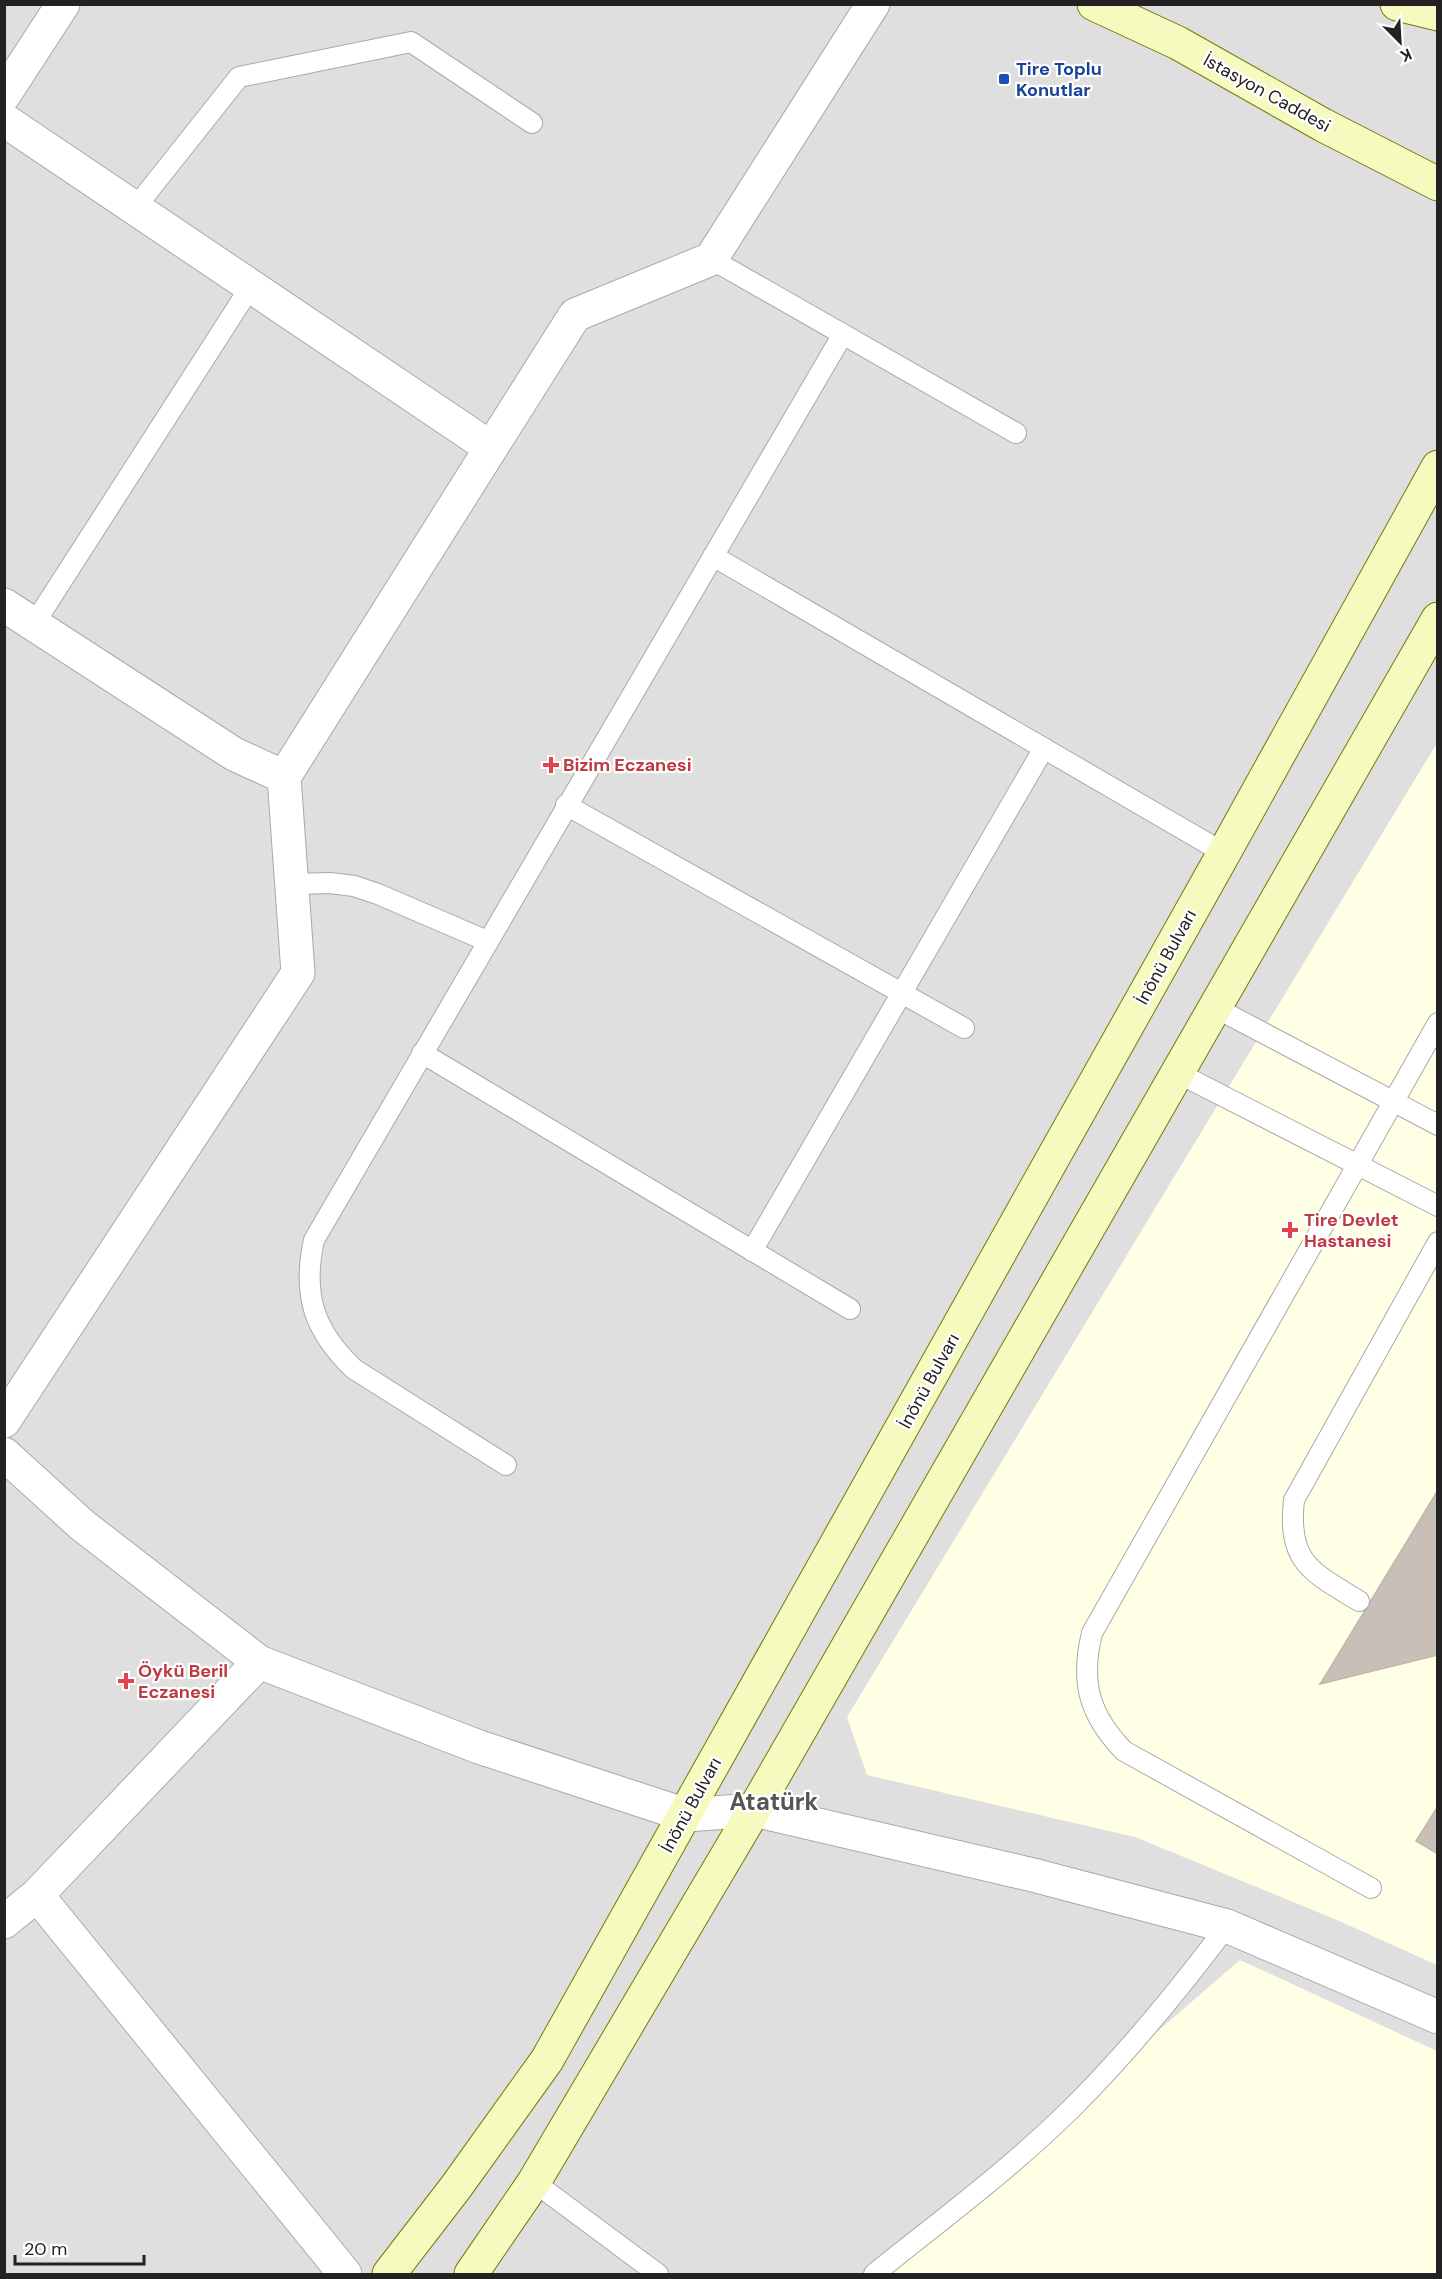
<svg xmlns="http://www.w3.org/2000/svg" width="1442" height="2279" font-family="'DM Sans',sans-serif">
	<rect width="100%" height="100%" fill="#f2efe9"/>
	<path fill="#e0dfdf" d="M5,5H1437V2274H5Z"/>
	<path fill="#ffffe5" d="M1437,743V1965L1337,1920L1135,1837L867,1775L847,1717Z
		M1240,1960L1437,2051V2274H877Z"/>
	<path fill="#c7bfb8" stroke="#c4b6ab" stroke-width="1.5" d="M1438,1490V1655L1320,1684L1324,1678Z
		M1438,1806V1854L1416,1841Z"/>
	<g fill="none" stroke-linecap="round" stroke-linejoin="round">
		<g stroke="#a9a9a9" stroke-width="22">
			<path id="lane" d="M135,208L239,77L411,42L532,123
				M711,259L1016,433
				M713,556L1224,853
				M34,624L251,286
				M566,805L964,1028
				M292,884L330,883L354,886L378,894L487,941
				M1214,1007L1438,1125
				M422,1053L850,1309
				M1176,1072L1438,1206
				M752,1251L1044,748
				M506,1465L354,1369C314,1331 302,1295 314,1240L843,334
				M1359,1601C1312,1572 1287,1563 1294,1500L1438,1242
				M1371,1888L1124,1751C1089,1715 1080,1682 1092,1633L1438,1023
				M534,2182L658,2274
				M874,2274C940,2221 1009,2170 1070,2110C1128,2053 1178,1991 1227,1926"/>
		</g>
		<g stroke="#a9a9a9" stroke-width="35">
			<path id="street" d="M4,95L63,4
				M4,120L491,448L284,777
				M491,448L575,315L711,259L873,4
				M4,605L234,754L284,777L298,973L4,1421
				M4,1454L82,1525L259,1662L479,1747L686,1815L754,1810L1033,1875L1227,1926L1438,2017
				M37,1895L345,2274
				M4,1922L37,1895L259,1662"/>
		</g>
		<g stroke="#707d05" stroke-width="35">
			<path id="secondary" d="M1094,4L1178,43L1323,125L1438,184
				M1397,4L1438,14
				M389,2274L456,2187L547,2060L1224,853L1438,467
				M471,2274L534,2182L754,1810L1438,619"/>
		</g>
		<use href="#lane" stroke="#fff" stroke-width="20"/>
		<use href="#street" stroke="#fff" stroke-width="33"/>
		<use href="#secondary" stroke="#f7fabf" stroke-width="33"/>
	</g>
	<rect fill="#1a4fb4" stroke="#fff" stroke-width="2" x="998" y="73" width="12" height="12" rx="3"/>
	<g fill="#e0444e" stroke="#fff" stroke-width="2">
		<path d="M548 756h6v6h6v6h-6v6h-6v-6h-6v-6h6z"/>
		<path d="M1287 1221h6v6h6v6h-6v6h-6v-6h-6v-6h6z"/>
		<path d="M123 1672h6v6h6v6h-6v6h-6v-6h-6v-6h6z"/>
	</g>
	<g text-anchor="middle" stroke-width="4.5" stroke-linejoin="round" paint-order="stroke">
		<g font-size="18" font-weight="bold" fill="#164399" stroke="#fff" text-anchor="start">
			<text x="1016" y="75">Tire Toplu<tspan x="1016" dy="21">Konutlar</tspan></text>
		</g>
		<g font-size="18" fill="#222" stroke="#fff">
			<text transform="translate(1267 93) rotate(29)" y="6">İstasyon Caddesi</text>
			<text transform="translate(1166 957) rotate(-61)" y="6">İnönü Bulvarı</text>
			<text transform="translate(929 1381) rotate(-61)" y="6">İnönü Bulvarı</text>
			<text transform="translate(691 1805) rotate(-61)" y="6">İnönü Bulvarı</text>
		</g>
		<g font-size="18" font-weight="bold" fill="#be3a42" stroke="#fff" text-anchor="start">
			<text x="563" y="771">Bizim Eczanesi</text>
			<text x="1304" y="1226">Tire Devlet<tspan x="1304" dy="21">Hastanesi</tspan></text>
			<text x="138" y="1677">Öykü Beril<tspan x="138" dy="21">Eczanesi</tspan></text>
		</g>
		<g font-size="24" font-weight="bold" fill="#555" stroke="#fff">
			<text x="774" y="1810">Atatürk</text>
		</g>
	</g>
	<rect width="1442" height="2279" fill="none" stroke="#222222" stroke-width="12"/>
	<g transform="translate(1400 42) rotate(156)" stroke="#ffffff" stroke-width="4.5" paint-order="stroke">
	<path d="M0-4.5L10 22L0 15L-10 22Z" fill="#222222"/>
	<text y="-9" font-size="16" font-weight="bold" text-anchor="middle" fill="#222222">K</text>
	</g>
	<path d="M15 2255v9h129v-9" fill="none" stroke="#222222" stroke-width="3"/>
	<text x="24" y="2255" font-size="18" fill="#222222" stroke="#ffffff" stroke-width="4.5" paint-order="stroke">20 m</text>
</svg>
